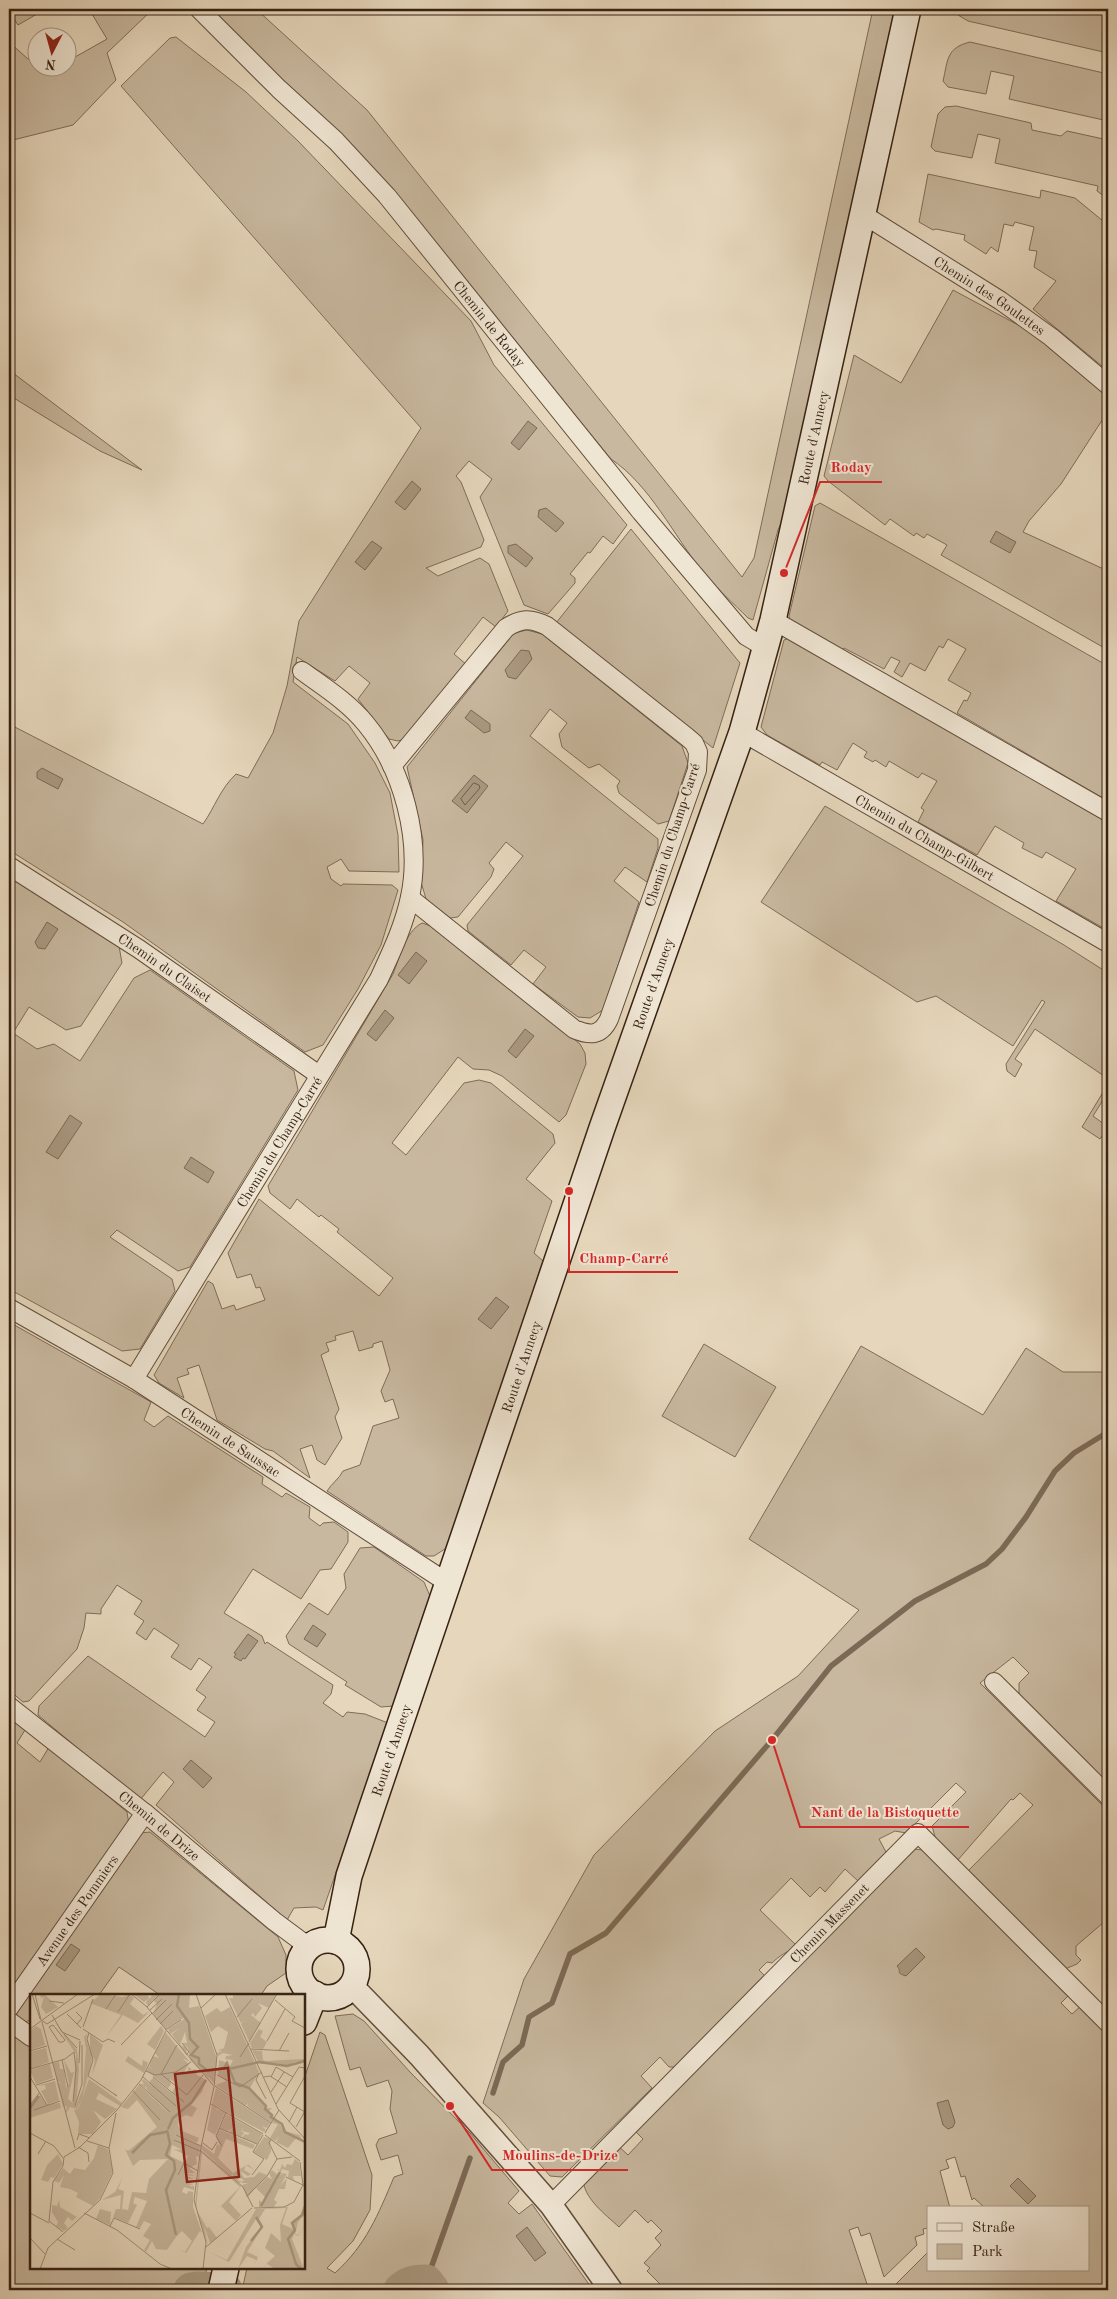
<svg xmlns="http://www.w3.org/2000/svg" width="1117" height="2299" font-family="'Old Standard TT',serif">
	<rect width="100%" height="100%" fill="#e6d7bc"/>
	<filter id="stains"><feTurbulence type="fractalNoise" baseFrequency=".004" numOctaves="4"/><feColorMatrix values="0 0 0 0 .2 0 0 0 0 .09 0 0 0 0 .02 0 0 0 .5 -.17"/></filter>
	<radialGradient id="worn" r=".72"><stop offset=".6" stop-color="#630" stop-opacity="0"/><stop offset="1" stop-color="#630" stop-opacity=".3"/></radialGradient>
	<path fill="#c8b89f" stroke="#7f6c58" d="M13,9H34L37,14L18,25L9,11Z
		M89,9H153L107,53L116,80L73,125L9,141V42L28,59L37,53L38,68H68V61L107,39Z
		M208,9H256L367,110L742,577L754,558L873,9H897L785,514L778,530L753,620L748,618C733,603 716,588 703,572C673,535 651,486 611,459L412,214Z
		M960,9H1108V53L968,21L958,15Z
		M176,37L246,92L298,141L471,321L494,365L627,525L613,544L603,536L590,553L588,552L570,574L575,578V583L548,614L524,605L480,497L492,479L469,461L456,476L461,482L484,540L481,547L426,568L438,576L480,558L489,564L508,611L496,627L483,617L454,654L467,665L408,738L398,741L389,739L358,699L370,683L349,666L335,681L297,657L293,682L348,724L375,763L390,793L398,835L399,872L349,871L341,859L327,867L331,879L341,886L343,884L392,885L398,890L381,945L358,989L323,1045L305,1052L123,922L9,850V724L203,824C215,807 220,789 236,774L248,778L273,733L287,686L299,621L421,428L121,86L170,38Z
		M970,42L1108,74V121L1009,99L1014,76L991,71L986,94L948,87L943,81C948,60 946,48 970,42Z
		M956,106L1031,123L1032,130L1061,136L1067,131L1108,140V199L1097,191L1098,186L995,163L1000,139L978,134L972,158L935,151L931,147L938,114L945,107Z
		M928,174L1040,198L1041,190L1075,198L1103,221L1108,215V371L1033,309L1056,281L1034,267L1037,251L1029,250L1034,227L1015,222L1013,226L1004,224L998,252L991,247L986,254L964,240L965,235L936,229L933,230L919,222Z
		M953,290L1033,333L1108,392V411L1061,484L1029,521L1023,532L1108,571V650L941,555L947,545L927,534L924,538L916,533L914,536L890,519L885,525L828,481L824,476L854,355L901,383Z
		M9,370L142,470L100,451L9,395Z
		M820,503L1108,666V801L957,713L964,700L967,701L971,693L948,680L966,649L948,639L943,648L939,646L925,671L910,663L902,677L894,672L900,661L891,657L884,669L844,648L841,652L790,622L789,616L815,506Z
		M631,529L740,663L713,748L556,623Z
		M527,630L542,634L682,746L688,763L669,821L658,824L619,793L617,786L620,781L599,764L589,768L562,747L559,734L567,723L550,709L530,736L658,839V848L647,882L625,867L614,881L639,902L603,1010L590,1018L578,1017L533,984L546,967L524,950L511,965L468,931L467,925L523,856L506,842L489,863L494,869L491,877L458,917L450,918L426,899L421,882L423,840L407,767L514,633Z
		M792,637L1108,820V922L1105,929L1056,901L1076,869L1046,852L1042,858L1022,848L1024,843L995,826L977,855L918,822L924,810L921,808L937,781L922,773L918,778L889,761L886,767L875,760L873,762L864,757L867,752L853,743L837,770L822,762L820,765L767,735L761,727L784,640Z
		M825,806L1064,945L1108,973V1070L1104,1076L1035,1029L1015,1059L1022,1064L1015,1077L1007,1071L1006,1064L1045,1002L1042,1000L1013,1046L936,996L917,1002L761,902Z
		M9,877L119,946L122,963L81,1026L66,1030L29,1007L13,1033L37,1049L54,1044L80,1061L134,978L150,970L294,1071L298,1090L190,1267L178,1271L117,1230L110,1237L172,1279L175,1291L140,1349L122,1351L9,1289Z
		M422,923L431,926L580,1044L585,1053L586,1064L566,1115L559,1122L502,1076L489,1070L473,1069L458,1057L392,1143L406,1155L464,1083L479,1080L491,1083L553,1134L555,1143L526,1179L552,1201L534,1253L543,1261L448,1547L434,1556H426L327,1491C332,1483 339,1479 343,1471L360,1465L373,1426L399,1418L393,1399L385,1402L381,1391L390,1370L382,1341L373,1344V1347L359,1351L353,1331L335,1336L336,1340L326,1343L329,1351L321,1355L339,1409L335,1417L342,1438L325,1465L317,1460L312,1445L300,1449L310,1478L273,1451L265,1449L217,1420L199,1365L187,1369L189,1374L177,1378L184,1398L159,1383L154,1375L208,1281L213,1284L222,1309L234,1305L236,1310L265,1300L260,1287L256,1288L251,1274L237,1278L228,1253L259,1199L379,1296L393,1278L337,1232L339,1229L321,1215L319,1217L297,1199L290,1209L270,1193L268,1186L393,974C400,957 405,932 422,923Z
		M1108,1084V1092L1093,1116L1108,1127L1100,1139L1082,1127Z
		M9,1322L151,1402L144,1420L154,1427L168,1416L263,1477L262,1484L282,1497L286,1493L310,1507L309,1518L320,1526L323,1523L334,1522L348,1532V1542L331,1569L320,1570L301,1599L253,1569L224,1613L262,1636L265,1644L267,1642L333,1685L331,1694L323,1703L343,1717L347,1712L365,1714L388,1723L323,1910L316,1907L294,1908L287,1920L156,1805L174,1782L163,1772L140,1800L38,1715L39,1706L88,1656L205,1737L215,1722L197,1710L206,1697L196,1690L212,1667L199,1658L191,1670L171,1657L179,1645L154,1628L146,1640L136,1633L144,1621L134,1614L142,1601L117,1585L101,1609V1614L86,1613L84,1628L77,1649L29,1701L23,1702L9,1690Z
		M704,1344L776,1387L735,1457L662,1416Z
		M861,1346L983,1415L1026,1348L1063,1372H1108V1785L1019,1695V1683L1029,1673L1013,1657L980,1683L1108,1811V1927L1104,1922L1076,1946V1955L1081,1960L1077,1964L1065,1969L968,1871L1033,1805L1020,1793L1013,1800L1011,1799L957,1861L936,1840L932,1826L966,1792L956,1783L906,1833L895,1831L879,1839L886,1852L858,1881L845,1869L825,1892L820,1887L810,1897L791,1878L760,1910L797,1946C787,1952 780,1955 772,1963L767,1962L759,1970L765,1976L677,2067H669L660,2057L641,2076L652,2088L562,2177L550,2176L499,2117L483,2103L524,1979L594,1855L715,1731L798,1676L859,1610L749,1539Z
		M374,1547L424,1582L430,1596L394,1706L381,1707L345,1685L347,1682L289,1644L286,1636L309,1603L328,1615L346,1588L344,1574L360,1548Z
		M9,1716L25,1730L17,1743L40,1762L49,1747L127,1812L129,1825L9,1991Z
		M150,1832L278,1937L286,1955V1973L267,1986L261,1995H160L119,1967L99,1995H31V2020L25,2022L17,2016L16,2008L140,1833Z
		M913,1849L924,1850L1071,1993L1061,2003L1072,2014L1082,2005L1108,2031V2290H890L928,2252V2270H1088V2208H981L983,2206L974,2198L972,2200L965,2176L961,2177L955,2157L946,2160L949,2168L940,2171L950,2208H928V2228L923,2229L924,2234L915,2237L917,2245L884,2277L870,2233L861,2236L858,2227L849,2230L869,2290H661L659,2283L647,2271L650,2268L644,2263L661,2245L655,2238L662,2231L651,2220L648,2223L635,2210L619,2227C605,2214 583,2198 583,2178L616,2144L628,2155L643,2139L632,2128Z
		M353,2014L364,2021L410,2072L470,2133L519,2191L508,2203L519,2214L532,2204L593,2290H242L247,2268H304V2079L320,2032L325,2035L372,2175L370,2210L353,2241L327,2268L335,2273C366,2245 378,2215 394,2177L403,2174L398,2155L381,2160L376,2145L379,2139L397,2133L390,2109L392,2091L388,2080L367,2087L360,2067L350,2070L335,2016Z
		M9,2027L31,2044V2268H207L202,2287L200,2290H9Z"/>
	<path fill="#aa9982" stroke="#7c6955" d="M528,421L537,428L519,450L511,443Z
		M412,481L421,489L405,510L395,502Z
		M546,508L564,523L556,532L538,517L539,510Z
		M996,531L1016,542L1010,553L990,542Z
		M372,541L382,548L365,570L355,562Z
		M516,544L533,558L526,567L508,553V546Z
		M521,650L529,651L532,659L516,679L508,677L505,670Z
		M471,710L490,724V731L484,733L465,718Z
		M42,768L63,779L58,789L37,778V772Z
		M474,775L488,786L467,813L452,801Z
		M47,922L58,929L45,949L38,948L35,942Z
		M416,952L427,961L409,984L398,975Z
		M385,1010L394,1018L376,1041L367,1034Z
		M525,1029L534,1036L516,1058L508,1051Z
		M70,1115L82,1123L58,1159L46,1152Z
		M191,1157L214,1172L208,1183L184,1168Z
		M496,1297L509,1307L491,1329L478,1319Z
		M313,1625L326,1634L317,1647L304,1639Z
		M248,1634L258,1641L245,1659L243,1658L241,1661L234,1657L236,1654L234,1653Z
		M191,1760L212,1778L203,1788L183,1769Z
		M71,1944L80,1950L65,1971L56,1965Z
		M916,1948L925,1957L906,1976C894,1972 903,1973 897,1966Z
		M948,2100L955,2122L953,2127L948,2129L943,2125L937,2103Z
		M1018,2178L1036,2196L1028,2204L1010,2186Z
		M527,2227L546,2253L535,2261L516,2236Z"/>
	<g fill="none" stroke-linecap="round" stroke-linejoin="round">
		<path stroke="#705d4a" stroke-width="1" d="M474,783L479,785L480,788L465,805L461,799Z"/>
		<path stroke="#7c6955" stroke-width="5.5" d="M493,2093L503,2062L522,2045L529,2017L552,2003L570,1954L606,1933L772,1740L831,1666L915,1601L986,1564L1002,1549L1026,1517L1055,1471L1074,1453L1108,1432
			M426,2282L470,2158"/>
		<path stroke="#aa9982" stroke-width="35" d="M191,2290L197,2289L225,2290
			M401,2290C409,2283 415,2282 426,2282L432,2290"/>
		<g stroke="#624e3c" stroke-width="20">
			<g id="minor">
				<path id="s1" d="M199,9L279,89L336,141L387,196L641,512L746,636L766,648"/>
				<path id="s2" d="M864,215L1001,301L1051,337L1108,385"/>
				<path d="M773,620L1108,812"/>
				<path id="s3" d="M742,732L1108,943"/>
				<path d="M392,766L506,628C521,618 531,618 547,626L687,737L694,743L698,752L697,770L609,1019C601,1036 590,1036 574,1029L410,898"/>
				<path id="s4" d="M9,866L139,949L319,1075"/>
				<path id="s5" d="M9,1308L134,1379L448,1583"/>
				<path id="s6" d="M134,1379L379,979C391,953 404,926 410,897C422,840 403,769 366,724C348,702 324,687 302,671"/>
				<path d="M994,1682L1108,1796"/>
				<path id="s7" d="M9,1706L145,1813L274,1921L309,1947"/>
				<path id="s8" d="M9,2008L145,1813"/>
				<path d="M9,2021L31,2037"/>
				<path id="s9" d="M551,2205L918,1833L1108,2023"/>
			</g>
		</g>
		<g stroke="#624e3c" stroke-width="25">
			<path id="tertiary" d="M352,1986L419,2055L551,2205L611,2290"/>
		</g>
		<g stroke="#362112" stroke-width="28">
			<g id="secondary">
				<circle cx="328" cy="1969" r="29"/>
				<path id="s10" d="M336,1941L349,1876L371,1810L602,1128L742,732L773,620L908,9"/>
				<path d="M304,2022L315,1994"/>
				<path d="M221,2290L226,2268"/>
			</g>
		</g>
		<use href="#minor" stroke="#efe5d3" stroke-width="18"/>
		<use href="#tertiary" stroke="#efe5d3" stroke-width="22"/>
		<use href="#secondary" stroke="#efe5d3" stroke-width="25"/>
	</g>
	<g text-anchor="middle" stroke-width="4" stroke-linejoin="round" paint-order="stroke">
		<g font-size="14" fill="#362112" stroke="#efe5d3">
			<text dy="5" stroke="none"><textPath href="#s2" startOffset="149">Chemin des Goulettes</textPath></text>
			<text dy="5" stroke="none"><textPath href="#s1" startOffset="429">Chemin de Roday</textPath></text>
			<text dy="5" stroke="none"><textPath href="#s10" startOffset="1579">Route d'Annecy</textPath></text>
			<text transform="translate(672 835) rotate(-72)" y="5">Chemin du Champ-Carré</text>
			<text dy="5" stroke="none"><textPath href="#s3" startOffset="211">Chemin du Champ-Gilbert</textPath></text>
			<text dy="5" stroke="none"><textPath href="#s4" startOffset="186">Chemin du Claiset</textPath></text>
			<text dy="5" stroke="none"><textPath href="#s10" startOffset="1009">Route d'Annecy</textPath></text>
			<text dy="5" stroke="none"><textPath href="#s6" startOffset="278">Chemin du Champ-Carré</textPath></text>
			<text dy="5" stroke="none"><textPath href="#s10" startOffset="604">Route d'Annecy</textPath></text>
			<text dy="5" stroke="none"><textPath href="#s5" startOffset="259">Chemin de Saussac</textPath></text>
			<text dy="5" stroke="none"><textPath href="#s10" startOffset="199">Route d'Annecy</textPath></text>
			<text dy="5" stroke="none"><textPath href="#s7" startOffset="192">Chemin de Drize</textPath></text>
			<text dy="5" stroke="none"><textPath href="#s8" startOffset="119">Avenue des Pommiers</textPath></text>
			<text dy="5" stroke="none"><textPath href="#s9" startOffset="396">Chemin Massenet</textPath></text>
		</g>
	</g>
	<g transform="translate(30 1994)">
		<rect width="275" height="275" fill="#e6d7bc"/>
		<path d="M10,0H14L28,13L16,20L11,13L14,3L11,4ZM71,0L93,3L99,0L104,4L100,10L113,21L120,17L108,29L93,21L75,44L91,21L60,9ZM103,0H117L120,5L122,0H160L159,14L169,12L187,65L184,89L160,66L158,54L152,49H157L155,38L150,51L157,54L156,61L142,40L150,34L140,40L138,35L153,26L155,23L135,35L123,20L127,10L123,6L118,12L116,8L119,4L114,8ZM203,0H247L239,14L228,9L232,14L225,23L223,19L221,21L231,29L219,47L211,30L215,26L211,29L199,4H203ZM200,13L229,78L220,94L237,114H242L239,117L244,123L241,128L227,119L229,116L227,119L217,112L218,109L215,112L186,91L196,87L188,81L189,66L198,69L199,74L203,66L195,65L196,62L203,61L193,59L188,62L187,59L192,57L188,56L194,54L198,38L188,32L181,38L175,22L187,14L191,18ZM25,28L47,56L49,76L46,112L53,94L56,55L54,43L58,39L56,44L62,65L52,105L59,85L92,109L90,112L69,99L66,105L87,115L75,125L63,116L71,128L63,140H48L49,128L44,116L48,115L52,105L47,115L40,113L35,121L37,112L33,113L27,89L32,88H27L23,69L29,68L30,75H34L36,94L39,90L34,66L41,79L44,78L38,105L43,109L46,60ZM6,32L11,35L15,51L1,56L0,37ZM131,32L134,37L125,56L117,50ZM229,35L233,37L230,43L237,48L233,55L222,54L220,49ZM136,39L160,68L152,64L159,70L154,78H158V73L162,75L159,78L165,75L167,81L176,86L172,98L161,111L167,114L162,123L156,121L150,124L148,132L152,137L169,144L167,149L144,140L170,152L169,163L166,162L167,170L159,174L165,179H156L165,182L154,181L164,185H152L164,187L154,188L164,190L159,192H164V196L154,193L152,198L157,200L158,197L163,198V213L172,239L170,237L156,259L148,255L155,258L162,247L152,237L146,243L155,250L146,243L137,256L126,255L122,247L116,258L114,256L120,246L113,242L121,230L114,227L110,234L106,233L117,207L105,203L103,209L107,211L98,229L83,223L86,215H90L91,201L72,206L85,198L93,183L88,195L94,197L92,215L98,216L102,198L116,199L119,185L138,165L110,166L103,172L95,155L98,157L127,133L107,106L98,115L91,113L109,91L140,120L116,95L117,92L115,94L110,90H114L112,87L113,85L122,92L119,88L123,84L154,109L142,98L147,90L140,85L141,90L138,94L117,77L118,73L123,75L119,73L123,62L129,64L125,59ZM142,151L152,156L143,155L158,162L155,169L140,162ZM60,40L73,51L62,81L65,66L60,59ZM16,54L19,68L0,75V58ZM222,56L232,57L233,66L236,67L274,65L275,67L264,68L257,73L247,69L233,70L229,69ZM98,62L112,72L113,66L118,69L114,79L95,67ZM20,70L23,84L6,90L0,76ZM25,87L29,106L18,110L11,97L16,95L15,91L7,92ZM186,94L240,129L237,134L232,132L236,136L234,138L182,110ZM10,101L16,110L30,109L31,114L0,124V113ZM182,111L187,114L185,121L187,115L195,118L185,141L177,136ZM196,120L232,140L227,150L212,144L215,140L218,141L220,139L212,137L213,134L211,137L214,139L211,143L199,138L203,134L198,137L190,134ZM245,124L255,137L269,141L275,149L267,143L258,154L246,148L249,142L245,147L240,144L248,130L242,129ZM189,135L225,151L223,155L196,145L188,164L203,179L217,171H219L224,176L216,171L214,176L221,180L218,182L210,177L214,184L224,183L229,178L237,181L217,204L212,191L218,189H211L215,185L213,186L206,180L209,187H212L209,189L202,183L204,179L201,182L171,155L172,151L184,160L187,150L190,152L186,143ZM234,143L240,145L241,157L237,166L224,158ZM68,151L78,155L83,177L70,204L63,212L46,203L48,199L40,195L30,193L34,181L29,189L24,187L33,174L40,180L44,174L55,176L64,164ZM171,157L211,192L199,208L211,221L206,227L191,212L210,193L172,159L166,215L177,234L179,233L187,244L180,249L174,232L178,252L165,211ZM28,160L33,170L24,184L21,183L18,188L11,186L17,171ZM265,165L269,168L271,182H263L264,186L258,183L259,177L252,175L249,183L252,179L257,180L250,192L257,184L255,195H249L244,206L247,208L244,213H229V206L233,209L236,204L226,194L237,183L242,185L239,179L242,176L248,181L246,187H247L250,177L246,175L250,176L252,170L255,174L257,170L262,171ZM29,206L30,213L47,223L42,227L38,223L34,229L38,234L34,237L26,232L28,228L22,218V211L27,212ZM275,210V220L268,228L265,240L268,241L275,231L268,242L264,240L262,245L274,275H245L237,270L233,275L238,268L245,262L235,254L241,239L251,248L250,231L256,214L235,215L229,225L233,232L217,258L228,263L225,270L226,266L217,262L208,275L216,253L231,233L226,225L199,268L177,257L197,266L226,215L258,213L252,230L263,235L261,229L273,219ZM70,215L81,218L80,231L66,225Z" fill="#c8b89f" fill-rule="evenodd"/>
		<path fill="none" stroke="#aa9982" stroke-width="2.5" d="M149,0L147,12L159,29L160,45L168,53L161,61L169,64V70L178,77L194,74L197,69L205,89L219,94L236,112L235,115L242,121L241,123L252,130L255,138L275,148M199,75L229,68L257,72L275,67M0,114L9,102M138,135L143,124L162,108L176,86M137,136L140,150L136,161L144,167L145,176L136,196L146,241M102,159L120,141L136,138M231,212L250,178M221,247L232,233L226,223M271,275L266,270L258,245L265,236L262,229L272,221L275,212"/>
		<path fill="none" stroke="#a08e78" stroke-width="1" d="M2,0L10,25M5,0L11,26L17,30L65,0M101,0L116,12L183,91M166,0L187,61L184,93M195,0L248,115L275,145M245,6L265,23L262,27L275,34M19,7L34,9M117,13L130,0M171,14L186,0M76,15L86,0M120,16L132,5M46,18L52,24L47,30M88,18L100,0M37,20L51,34M122,20L136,6M22,21L32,38L50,46M207,23L222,5M126,26L142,10M12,28L45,154M130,30L143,17M23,31L35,46L33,48H29L19,33ZM53,33L63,5M0,35L48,0M53,35L73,48L78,45L85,48M135,36L151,26M59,39L57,45L63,66L58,82L87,102L84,100M34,40L47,54M237,47L255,15M219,48L247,0M152,49L159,58L156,61M91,51L122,19M147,51L131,80L157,101L173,81M221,55L259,57M0,57L17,52M249,57L259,39M210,63L219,49M32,66L38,93M49,69L50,47M0,75L35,65L44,58L46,75L43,108M116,77L125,81L146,78L161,68M229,79L226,86L236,105M187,81L210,93L232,78M275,82L260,109L275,118M0,83L17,111M113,83L146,112M123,83L154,108M234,83L240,82L257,93M241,83L246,73L263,83M109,90L140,118M6,91L25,85M185,92L241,129M103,97L130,126M241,98L254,78M181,110L233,140M246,110L269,73L275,74M0,111L10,98M45,112L52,90V51M4,116L30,107M259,128L267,113M266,133L275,117M189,134L227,150M0,139L24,152L33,164M235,139L249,116M146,141L171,152M235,141L270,167M241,145L239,149L247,165M47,146L49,140L60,144M144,146L170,157M57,147L79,154M173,149L182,156L187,148M192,152L186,142L196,118M48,153L58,159L59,168M170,156L213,193L223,213M8,160L16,147M247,165L262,163M148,181L154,169L168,177M222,181L234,165L223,158L233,141M256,183L275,192M217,202L237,182L247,165M224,214L254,213L264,208L273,191L270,168M0,219L19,229M54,219L87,236L130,270L142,275M80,232L84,224L110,235M33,238L19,227L23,188L33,172L34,163L50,153L87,116L111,86L136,37M0,244L15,260M27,245L45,256M176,253L222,214M10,275L18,254L70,206L83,179L79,154L86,119M173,275L176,248L164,206L171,153L184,93"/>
		<path fill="#8f2418" fill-opacity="0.15" stroke="#8f2418" stroke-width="2.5" d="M198,74L209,183L157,188L145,80Z"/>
		<rect width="275" height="275" fill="none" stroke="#362112" stroke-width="2.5"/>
	</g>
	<path fill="none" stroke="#d62828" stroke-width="2" d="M784 573L820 482H882M569 1191L569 1272H678M772 1740L800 1827H969M450 2106L492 2170H628"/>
	<g fill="#d62828" stroke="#efe5d3" stroke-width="2">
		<circle cx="784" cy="573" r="5"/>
		<circle cx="569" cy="1191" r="5"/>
		<circle cx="772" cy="1740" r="5"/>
		<circle cx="450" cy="2106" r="5"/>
	</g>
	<g font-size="15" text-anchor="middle" font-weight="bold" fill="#d62828" stroke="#efe5d3" stroke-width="4" stroke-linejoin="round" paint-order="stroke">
		<text x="851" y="472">Roday</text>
		<text x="624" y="1263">Champ-Carré</text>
		<text x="885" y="1817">Nant de la Bistoquette</text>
		<text x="560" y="2160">Moulins-de-Drize</text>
	</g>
	<rect width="1117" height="2299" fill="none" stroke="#e6d7bc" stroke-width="30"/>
	<rect x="10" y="10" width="1097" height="2279" fill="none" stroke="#362112" stroke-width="2.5"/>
	<rect x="15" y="15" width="1087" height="2269" fill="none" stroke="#362112"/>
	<rect x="927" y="2206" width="162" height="65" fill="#efe5d3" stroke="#a59786"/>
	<rect x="937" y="2223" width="25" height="8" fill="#efe5d3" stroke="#a59786"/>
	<text x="972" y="2232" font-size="15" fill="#362112">Straße</text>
	<rect x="937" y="2244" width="25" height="15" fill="#c8b89f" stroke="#a59786"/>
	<text x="972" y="2256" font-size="15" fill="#362112">Park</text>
	<g transform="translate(52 52) rotate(186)"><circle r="24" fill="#efe5d3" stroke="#a59786"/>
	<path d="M0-4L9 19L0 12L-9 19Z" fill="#8f2418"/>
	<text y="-8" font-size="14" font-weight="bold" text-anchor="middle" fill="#362112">N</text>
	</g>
	<rect width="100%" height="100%" filter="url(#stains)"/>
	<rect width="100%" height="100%" fill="url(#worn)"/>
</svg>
